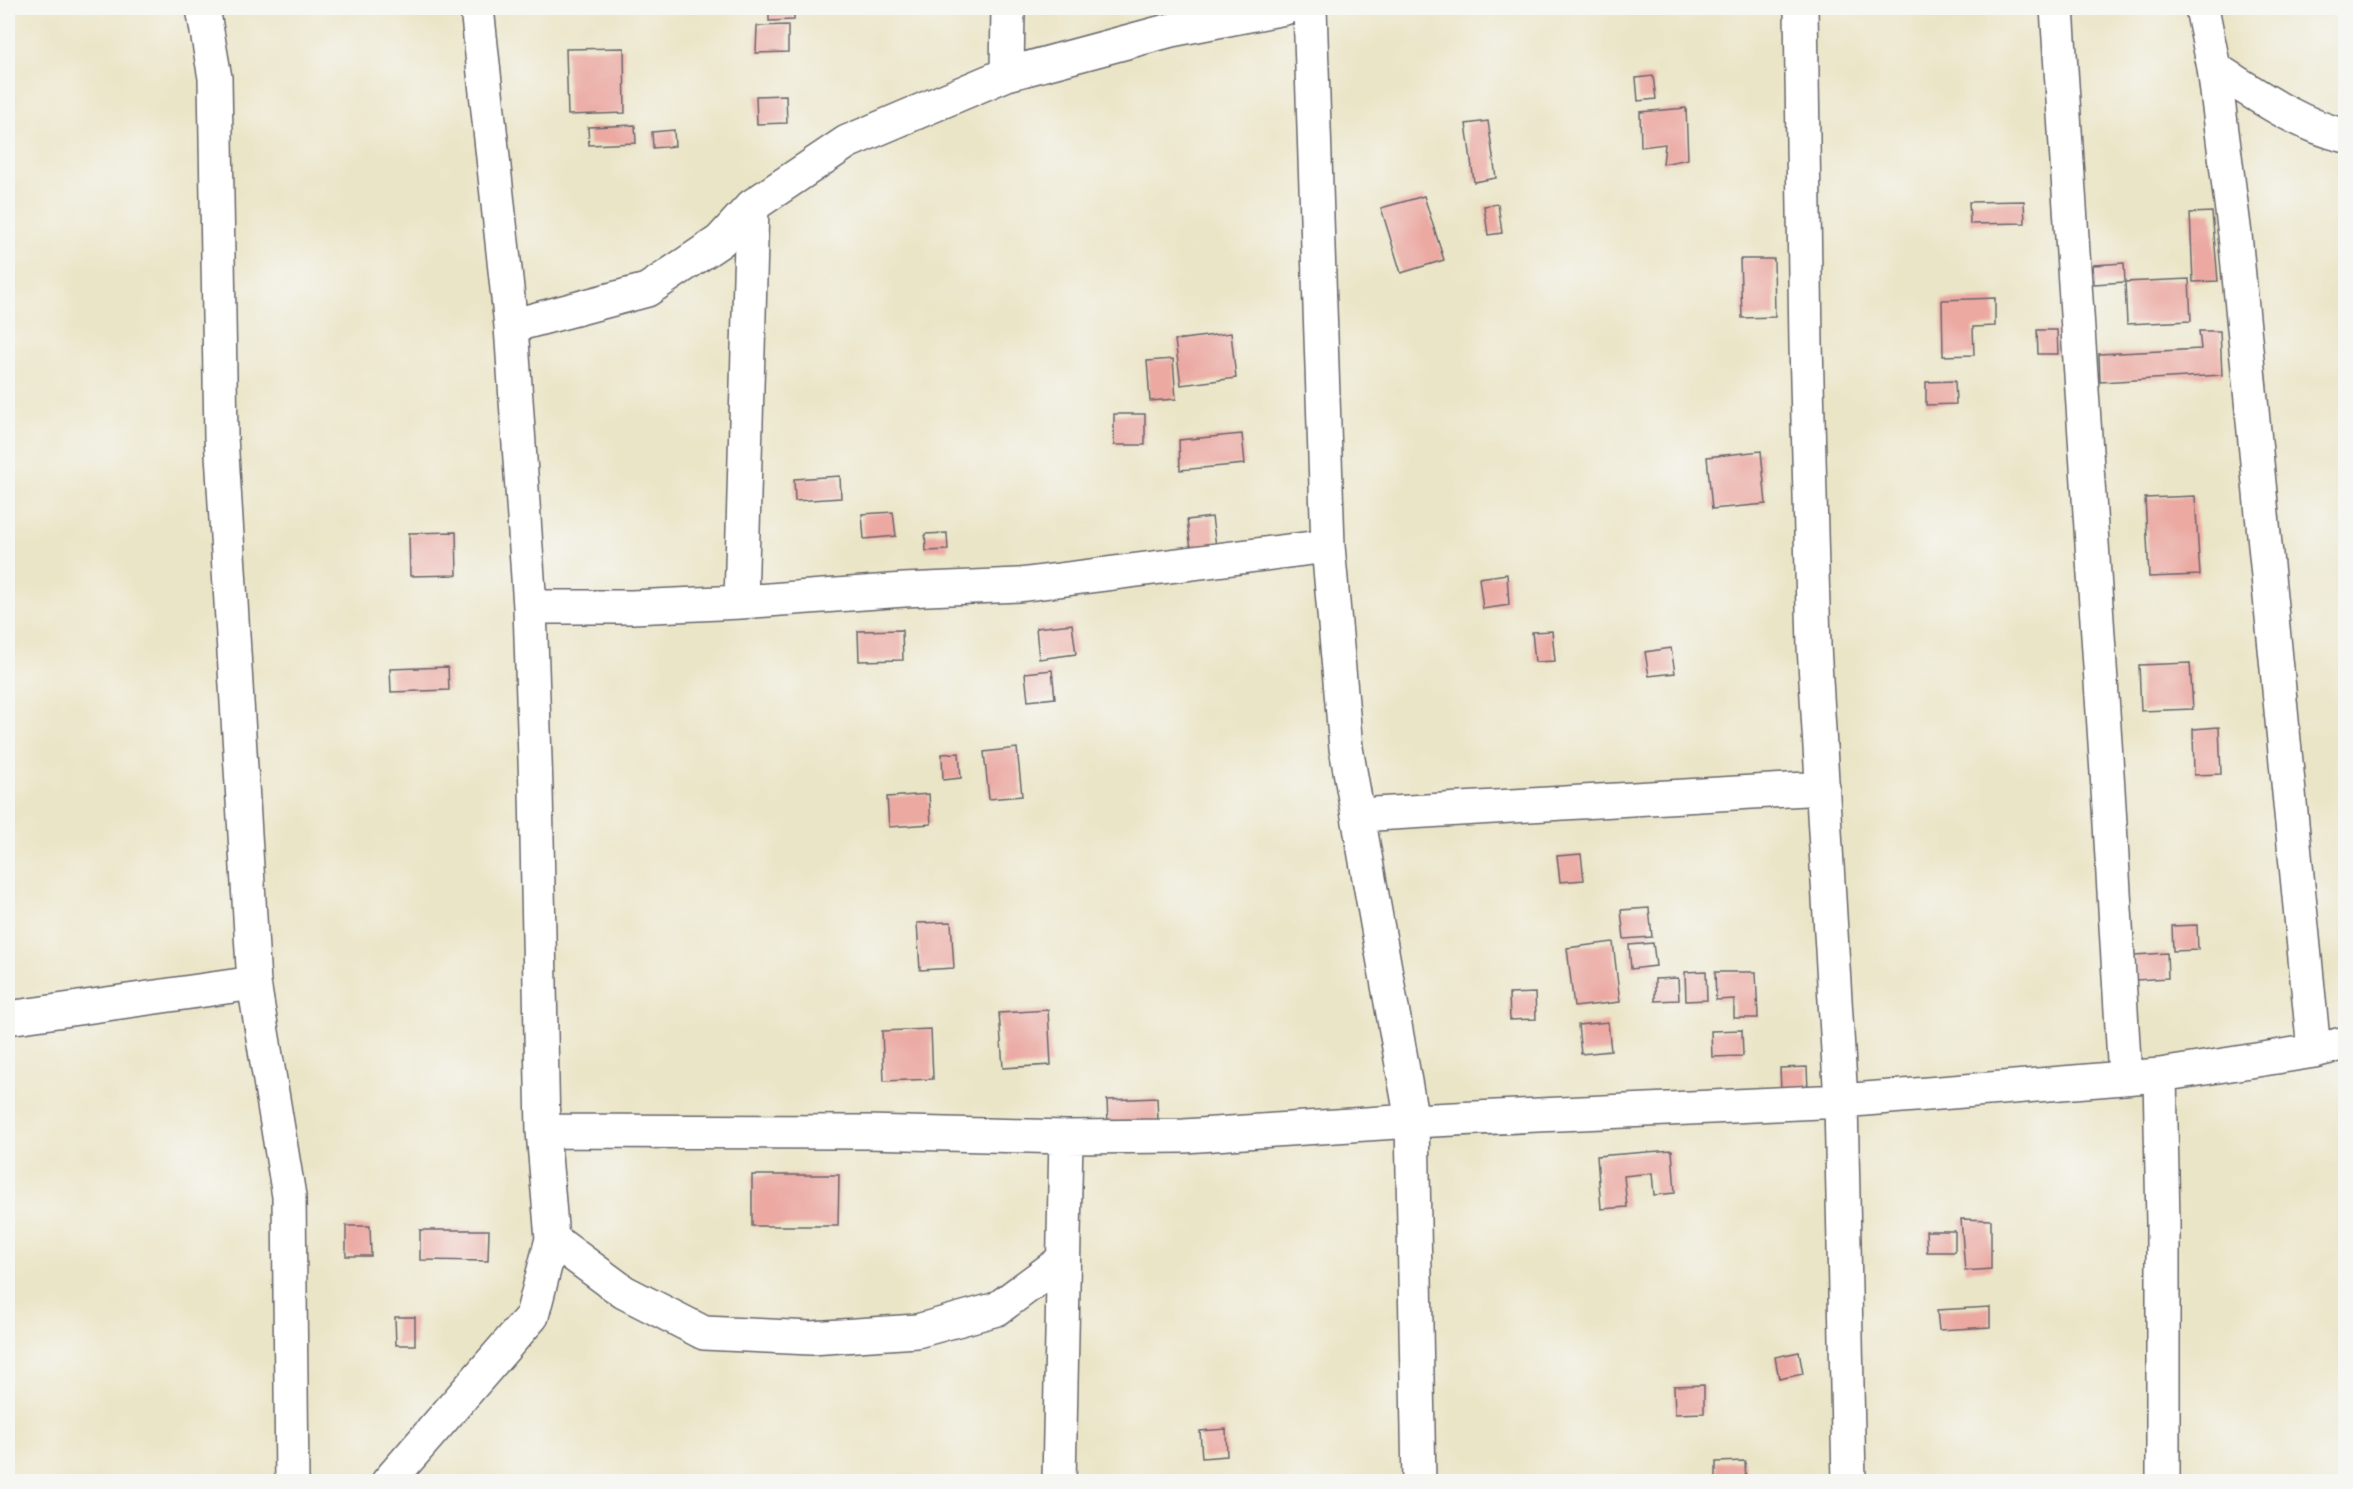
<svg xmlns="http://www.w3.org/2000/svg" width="2353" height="1489" font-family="'Old Standard TT',serif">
	<rect width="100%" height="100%" fill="#f6f6f2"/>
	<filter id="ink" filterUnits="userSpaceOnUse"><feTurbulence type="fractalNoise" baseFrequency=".0167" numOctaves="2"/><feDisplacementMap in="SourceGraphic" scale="12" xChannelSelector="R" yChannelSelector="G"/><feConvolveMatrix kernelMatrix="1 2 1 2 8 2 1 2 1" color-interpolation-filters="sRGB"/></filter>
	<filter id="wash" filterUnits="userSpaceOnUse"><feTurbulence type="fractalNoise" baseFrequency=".008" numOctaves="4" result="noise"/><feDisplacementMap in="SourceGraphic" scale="24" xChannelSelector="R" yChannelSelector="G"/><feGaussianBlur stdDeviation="1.35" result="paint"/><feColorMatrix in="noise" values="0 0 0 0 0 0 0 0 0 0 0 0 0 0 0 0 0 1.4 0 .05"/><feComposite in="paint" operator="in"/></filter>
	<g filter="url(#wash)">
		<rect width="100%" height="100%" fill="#ebe5c7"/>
		<g id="blocks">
			<path fill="#eba9a2" d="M769,8H794V20L769,21Z
				M788,25V52L756,53L757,26Z
				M624,48L625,113L568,115L566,49Z
				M1653,76L1656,99L1638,101L1636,78Z
				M786,95L787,123L757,124L756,96Z
				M1686,108L1688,159L1663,164L1665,144L1641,147L1640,112Z
				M1488,121L1496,178L1474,182L1466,124Z
				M635,125L636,143L589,145L588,127Z
				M674,130L675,146L653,148L652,132Z
				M1424,196L1444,260L1401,273L1381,208Z
				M2024,201L2025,223L1970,224L1969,202Z
				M1498,204L1502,233L1488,235L1484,206Z
				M2212,212L2218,281L2193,282L2190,213Z
				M1740,259H1774L1775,317L1742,318Z
				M2124,263L2125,282L2094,284L2093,265Z
				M2189,279L2191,321L2127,324L2125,282Z
				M1995,298V326L1973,327L1974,355L1943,356L1942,300Z
				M2037,330H2057L2058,354H2038Z
				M2199,331H2220L2222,375L2100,382L2099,354L2201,349Z
				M1231,333L1236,378L1181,385L1175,340Z
				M1173,359L1176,399L1150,401L1147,361Z
				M1955,381L1956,404L1926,405V382Z
				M1114,414H1145V445H1114Z
				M1242,434L1245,464L1180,470L1179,440Z
				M1761,451L1766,504L1712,509L1707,457Z
				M840,476L841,498L795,501L794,479Z
				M2195,496L2200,575L2149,577L2145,498Z
				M893,512L896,536L864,539L862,514Z
				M1212,517L1216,546L1191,549L1187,520Z
				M456,532L457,575L410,576L409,533Z
				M947,533L948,550L926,551L925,534Z
				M1507,574L1509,605L1483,609L1479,578Z
				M1072,624L1076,654L1039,659L1036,628Z
				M902,630L903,660L859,661L858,631Z
				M1552,631L1555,661L1535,662L1532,632Z
				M1671,648L1675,673L1649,676L1645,652Z
				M2190,663L2193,709L2141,711L2139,665Z
				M448,667L449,690L391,692L390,669Z
				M1052,670L1055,698L1028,701L1025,673Z
				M2219,727L2221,774L2194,775L2193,729Z
				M1017,748L1022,796L989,799L984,752Z
				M959,753L961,778L943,780L942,754Z
				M929,794L931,824L889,827L887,797Z
				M1581,854L1584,880L1560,882L1557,856Z
				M1649,908L1652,937L1624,939L1621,910Z
				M951,922L954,968L920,970L917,923Z
				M2197,925L2198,950L2173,951L2172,926Z
				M1613,942L1620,1002L1574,1007L1567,948Z
				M1653,943L1656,966L1631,969L1629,945Z
				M2167,953L2168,978L2136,980L2134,955Z
				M1706,971L1707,1000L1686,1001L1685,972Z
				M1715,972H1756L1758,1018H1734V999L1716,1000Z
				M1678,978L1679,1000L1655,1001V979Z
				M1535,993L1536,1019L1510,1020L1509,994Z
				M1048,1010L1051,1065L1003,1068L999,1013Z
				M1608,1022L1611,1051L1581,1054L1578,1025Z
				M931,1029L933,1079L884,1081L882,1031Z
				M1742,1030L1743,1056L1712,1057L1711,1031Z
				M1807,1067L1808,1090L1781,1091L1780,1068Z
				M1157,1098L1158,1121L1108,1124L1107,1100Z
				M1672,1150L1675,1193L1654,1195L1652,1173L1624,1176L1627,1207L1601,1209L1597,1156Z
				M752,1175H839L838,1226H752Z
				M1961,1219L1991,1220V1269L1965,1271Z
				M346,1226H370L371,1256H346Z
				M420,1230H489L488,1261L420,1260Z
				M1926,1231H1955V1252H1927Z
				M1990,1307V1327L1939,1330L1937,1310Z
				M395,1317H415V1345H396Z
				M1799,1352L1803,1374L1779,1379L1775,1357Z
				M1704,1385V1413L1675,1414L1674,1386Z
				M1226,1429L1227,1456L1202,1458L1200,1431Z
				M1745,1461L1746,1482H1716V1462Z"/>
		</g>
	</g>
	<g filter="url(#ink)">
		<use href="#blocks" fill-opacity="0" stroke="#68666c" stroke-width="1.5"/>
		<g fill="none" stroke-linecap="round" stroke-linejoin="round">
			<g stroke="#68666c" stroke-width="36">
				<path id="minor" d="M203,8L215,78L221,437L254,983L289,1196L292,1482
					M1310,8L1328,546L1346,748L1412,1121L1419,1482
					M1801,8L1806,344L1814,646L1841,1101L1849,1482
					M2057,8L2107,773L2125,1078
					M2202,8L2214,68L2235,235L2314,1051
					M2214,68C2255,94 2298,125 2346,136
					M1007,74L1008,8
					M511,326L647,290L720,241L752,206L847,142L1007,74L1171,30L1285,8
					M741,602L752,206
					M530,607H632L741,602L904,590L1019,585L1328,546
					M1358,815L1823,788
					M8,1018L254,983
					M543,1131L867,1132L1066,1137L1184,1136L1412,1121L1841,1101L2160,1075
					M552,1239L624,1292L704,1333L811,1338L917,1331L997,1309L1063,1260
					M388,1482L532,1316L552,1239L543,1131L536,790L530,607L511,326L477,8
					M1059,1482L1066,1137
					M2163,1482V1223L2160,1075L2314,1051L2346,1043"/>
			</g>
			<use href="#minor" stroke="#fff" stroke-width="33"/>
		</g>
	</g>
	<rect width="2353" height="1489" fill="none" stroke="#f6f6f2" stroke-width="30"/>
</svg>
